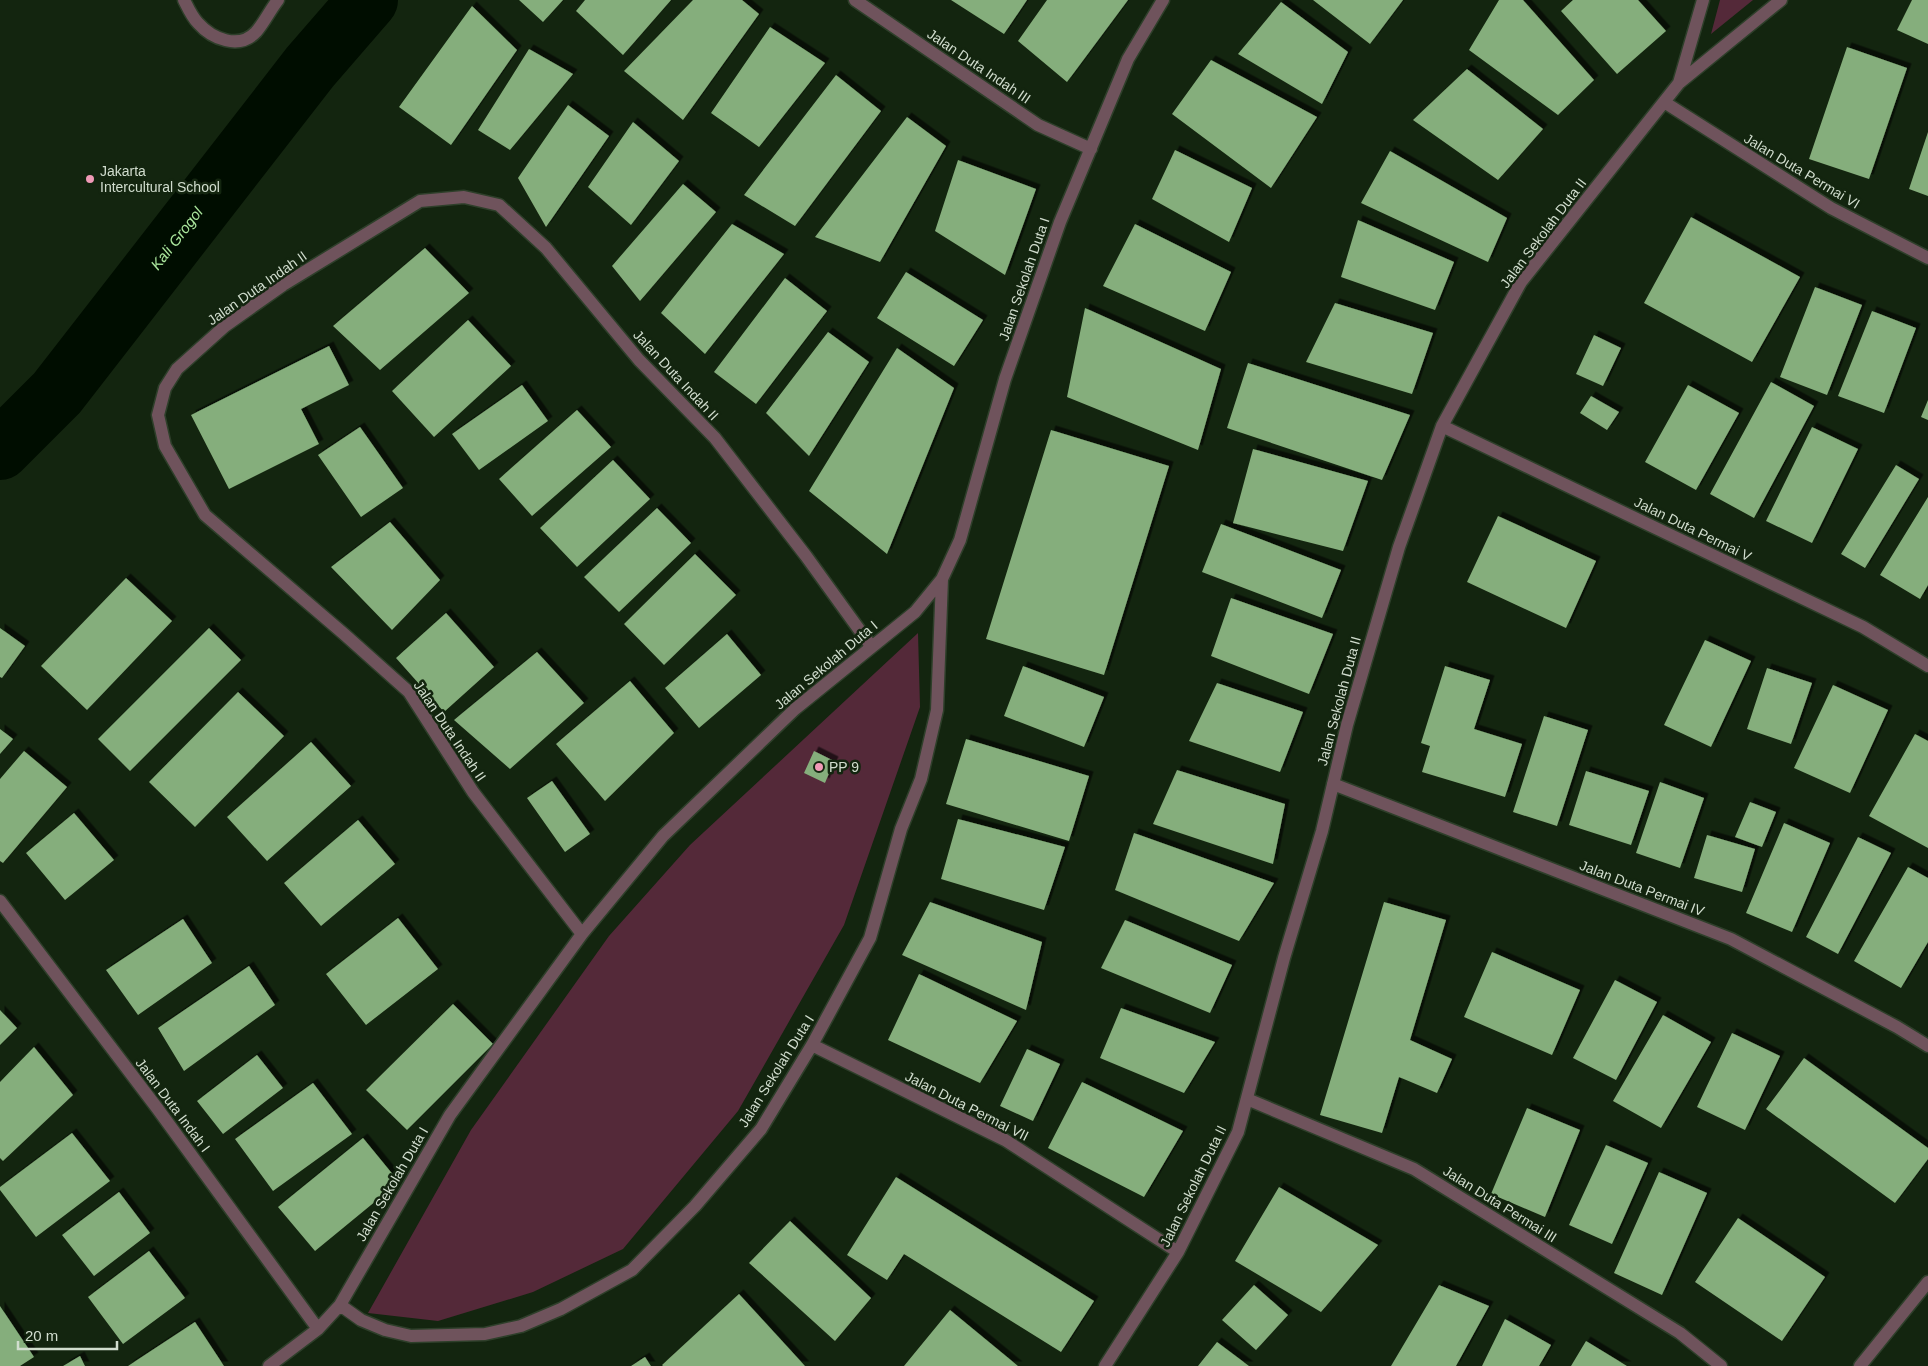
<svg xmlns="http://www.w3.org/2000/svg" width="1928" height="1366" font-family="Helvetica,sans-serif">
	<defs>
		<filter id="shadow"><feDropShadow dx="4.5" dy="-4.5" stdDeviation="0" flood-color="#0009"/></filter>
	</defs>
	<rect width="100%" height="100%" fill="#13250f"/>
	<path fill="#542939" d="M1720,0H1753L1711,34Z
		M918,633L920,707L844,925L738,1111L623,1249L533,1292L438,1321L368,1313L471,1130L609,936L690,845Z"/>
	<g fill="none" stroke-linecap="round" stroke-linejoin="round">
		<path stroke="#000d00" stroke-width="60" id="s1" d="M0,450L57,393L310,67L368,0"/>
	</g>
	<path fill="#85ae7b" filter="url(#shadow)" d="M519,0H563L543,22Z
		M585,0H671L623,55L576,11Z
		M693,0H742L759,14L683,120L624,71Z
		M951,0H1027L1004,34Z
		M1047,0H1128L1067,82L1018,41Z
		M1313,0H1403L1370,44Z
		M1499,0H1523L1594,80L1558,115L1469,50Z
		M1573,0H1638L1666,31L1617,74L1561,11Z
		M1912,0H1928V44L1897,30Z
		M1281,2L1348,52L1322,104L1238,54Z
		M472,6L517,50L451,145L399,107Z
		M770,27L825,63L759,147L711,113Z
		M1847,47L1907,68L1869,179L1809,159Z
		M529,49L573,74L510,150L478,130Z
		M1211,60L1317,117L1271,188L1172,114Z
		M1467,69L1543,129L1498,180L1413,120Z
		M836,75L881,111L795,226L744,195Z
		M568,105L609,136L546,227L518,178Z
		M907,117L946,146L880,262L815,237Z
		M633,122L679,161L631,225L588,187Z
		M1928,132V196L1909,189Z
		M1175,150L1252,188L1229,242L1152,199Z
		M1390,151L1507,218L1488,262L1361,203Z
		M958,160L1036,189L1005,275L935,231Z
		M683,184L716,212L640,301L612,266Z
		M1691,217L1800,277L1752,362L1644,303Z
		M1358,220L1454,262L1435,310L1341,277Z
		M732,224L784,254L705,354L661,313Z
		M1135,224L1231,272L1205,331L1103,286Z
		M425,248L469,293L380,370L333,326Z
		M906,272L983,320L954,366L877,318Z
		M785,278L827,311L756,404L714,372Z
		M1815,287L1862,305L1827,395L1780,377Z
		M1335,303L1433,333L1412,394L1306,362Z
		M1085,308L1221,369L1198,450L1067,397Z
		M1872,311L1916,328L1884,413L1838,396Z
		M468,320L511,366L434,437L392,391Z
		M828,332L869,362L809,456L766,413Z
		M1594,335L1621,348L1603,386L1576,374Z
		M329,346L349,385L301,409L319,444L229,489L191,415Z
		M897,348L954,388L887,554L809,491Z
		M1248,363L1410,415L1382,480L1227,428Z
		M1771,382L1814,406L1754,518L1710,494Z
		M522,385L548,421L479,470L452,434Z
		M1688,385L1739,413L1696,490L1645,462Z
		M1591,396L1619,412L1607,430L1580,413Z
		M1928,400V420L1921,417Z
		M577,410L611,447L532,516L499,479Z
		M360,427L403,488L361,517L318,455Z
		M1812,427L1858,449L1812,543L1766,521Z
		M1051,430L1169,466L1104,675L986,639Z
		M1253,449L1368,481L1343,551L1233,523Z
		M613,460L650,499L577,567L540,528Z
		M1896,465L1919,479L1865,568L1841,554Z
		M1928,497V585L1920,599L1880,575Z
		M657,508L691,543L619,612L584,577Z
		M1498,516L1596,561L1566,628L1467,582Z
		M390,522L440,580L392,630L331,567Z
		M1221,524L1341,570L1322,618L1202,572Z
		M695,554L736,595L664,665L624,624Z
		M126,578L172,621L87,710L41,666Z
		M1231,598L1333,634L1309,694L1211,656Z
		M446,613L494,667L444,712L396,658Z
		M0,628L25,646L2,678L0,677Z
		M209,628L241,660L130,771L98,739Z
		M727,634L761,675L699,728L665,688Z
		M1705,640L1751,661L1711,747L1664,725Z
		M537,652L584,703L510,769L454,720Z
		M1023,666L1104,697L1084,747L1004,716Z
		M1445,666L1490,680L1474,729L1522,744L1505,797L1422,772L1430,746L1421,743Z
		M1767,668L1812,683L1791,744L1747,729Z
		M630,681L674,733L605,801L556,744Z
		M1217,683L1303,712L1280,772L1189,741Z
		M1833,685L1888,710L1850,793L1794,768Z
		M238,692L284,736L195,827L149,782Z
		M1544,716L1588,730L1557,826L1513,812Z
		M0,729L13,739L0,754Z
		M1915,734L1928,741V848L1869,816Z
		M966,739L1089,776L1069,841L946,804Z
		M311,742L351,786L267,861L227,817Z
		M24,751L67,787L3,863L0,861V779Z
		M814,751L834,761L825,783L804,773Z
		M1177,770L1285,804L1273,864L1153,824Z
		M1586,771L1649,791L1631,845L1569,825Z
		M552,781L590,834L565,852L527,798Z
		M1660,782L1704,798L1680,868L1636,853Z
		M1750,802L1776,812L1762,847L1735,837Z
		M74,813L114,860L65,900L26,853Z
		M958,819L1065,847L1044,910L941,879Z
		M358,820L395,864L321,926L284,883Z
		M1784,823L1830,843L1792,932L1746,913Z
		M1134,833L1274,883L1239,941L1115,890Z
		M1707,835L1755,849L1742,892L1694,878Z
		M1858,837L1891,853L1838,954L1806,937Z
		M1908,867L1928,878V942L1901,988L1854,961Z
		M930,902L1042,942L1026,1010L902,955Z
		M1384,902L1446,920L1410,1040L1452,1059L1437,1093L1399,1077L1382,1133L1320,1115Z
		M398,918L438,969L366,1025L326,974Z
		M183,919L212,963L138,1015L106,970Z
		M1125,920L1232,965L1210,1013L1101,968Z
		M1492,952L1580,990L1552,1055L1464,1017Z
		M249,966L275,1005L184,1071L158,1028Z
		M919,974L1017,1021L980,1083L888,1040Z
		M1615,980L1657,1002L1616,1080L1573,1058Z
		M453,1004L493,1044L407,1130L366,1090Z
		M1121,1008L1215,1042L1184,1093L1100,1058Z
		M0,1010L17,1028L0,1045Z
		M1663,1015L1711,1042L1661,1128L1613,1101Z
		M1732,1033L1780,1056L1745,1130L1697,1107Z
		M34,1047L73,1095L3,1161L0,1158V1082Z
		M1027,1049L1060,1064L1033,1121L1000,1106Z
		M257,1055L283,1088L223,1134L197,1101Z
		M1804,1058L1928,1148V1159L1895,1203L1766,1109Z
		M1082,1082L1183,1131L1144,1197L1048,1148Z
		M313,1083L352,1134L273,1191L235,1139Z
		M1527,1108L1580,1130L1545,1217L1491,1194Z
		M72,1133L110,1181L36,1237L0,1190V1187Z
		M363,1138L399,1182L315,1251L278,1207Z
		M1606,1145L1648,1163L1612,1244L1569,1225Z
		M1659,1172L1707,1193L1662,1295L1614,1273Z
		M896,1177L1094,1301L1061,1352L904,1254L887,1280L847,1255Z
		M1279,1187L1378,1245L1321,1312L1235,1261Z
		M119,1192L150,1233L94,1276L62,1235Z
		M1738,1218L1825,1277L1782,1341L1695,1282Z
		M790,1221L871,1298L835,1341L749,1263Z
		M149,1251L185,1298L123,1344L88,1297Z
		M1254,1285L1288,1315L1256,1350L1222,1320Z
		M1439,1285L1489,1306L1456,1366H1391Z
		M739,1294L805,1366H663L662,1365Z
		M0,1306L34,1357L20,1366H0Z
		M950,1310L1018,1366H904Z
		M1505,1319L1551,1345L1539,1366H1482Z
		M195,1322L224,1366H128Z
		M1586,1341L1627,1366H1571Z
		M1217,1342L1249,1366H1198Z
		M80,1356L85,1366H63Z
		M645,1357L651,1366H631Z"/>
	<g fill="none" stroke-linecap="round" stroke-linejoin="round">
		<g stroke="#2e3f2a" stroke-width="15">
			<path id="service" d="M184,0C188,8 192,17 198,23C212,39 239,50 256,32C264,23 270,10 278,0"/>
		</g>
		<g stroke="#2e3f2a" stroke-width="15">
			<path id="minor" d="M855,0L1038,125L1091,149
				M1679,83L1703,0
				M1664,102L1831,208L1928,258
				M1442,426L1863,627L1928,666
				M1333,784L1731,939L1897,1027L1928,1046
				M0,901L157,1108L318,1329
				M582,934L473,792L409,692L344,634L205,515L165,446L158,415L165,388L177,369L225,326L283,285L420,201L464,197L499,205L546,248L639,360L715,438L806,556L871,646
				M812,1045L1005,1140L1178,1252
				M1247,1099L1414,1169L1680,1333L1721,1366
				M340,1305L361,1320L385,1330L411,1336L485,1334L521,1326L561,1309L632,1270L695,1206L761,1129L812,1045L870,938L901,829L921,779L937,710L942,579
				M269,1366L318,1329L340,1305L450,1115L582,934L663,836L795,709L915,612L942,579L960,540L1005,379L1060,222L1128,59L1163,0
				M1105,1366L1178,1252L1238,1132L1284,958L1322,831L1347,725L1399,547L1442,426L1521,282L1679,83L1781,0
				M1860,1366L1928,1282"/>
		</g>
		<use href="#service" stroke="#6f535c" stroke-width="12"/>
		<use href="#minor" stroke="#6f535c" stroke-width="12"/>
	</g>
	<g fill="#f09ab7" stroke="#13250f" stroke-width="2">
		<circle cx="90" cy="179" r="5"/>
		<circle cx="819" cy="767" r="5"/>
	</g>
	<g text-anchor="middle" stroke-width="5" stroke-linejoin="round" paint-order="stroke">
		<g font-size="14" fill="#d1ddce" stroke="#13250f">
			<text transform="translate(979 66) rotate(34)" y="5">Jalan Duta Indah III</text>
			<text transform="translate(1802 171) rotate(31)" y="5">Jalan Duta Permai VI</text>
			<text transform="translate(1543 233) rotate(-53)" y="5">Jalan Sekolah Duta II</text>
			<text transform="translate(1024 279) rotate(-71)" y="5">Jalan Sekolah Duta I</text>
			<text transform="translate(257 288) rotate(-35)" y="5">Jalan Duta Indah II</text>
			<text transform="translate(676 375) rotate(47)" y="5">Jalan Duta Indah II</text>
			<text transform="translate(1693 529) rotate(26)" y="5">Jalan Duta Permai V</text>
			<text transform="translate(826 665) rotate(-40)" y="5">Jalan Sekolah Duta I</text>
			<text transform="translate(1339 701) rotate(-75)" y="5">Jalan Sekolah Duta II</text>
			<text transform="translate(450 731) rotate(56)" y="5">Jalan Duta Indah II</text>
			<text transform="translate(1642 888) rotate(21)" y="5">Jalan Duta Permai IV</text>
			<text transform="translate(776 1071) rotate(-58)" y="5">Jalan Sekolah Duta I</text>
			<text transform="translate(173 1105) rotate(53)" y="5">Jalan Duta Indah I</text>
			<text transform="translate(967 1106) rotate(27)" y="5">Jalan Duta Permai VII</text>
			<text transform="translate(392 1184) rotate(-60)" y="5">Jalan Sekolah Duta I</text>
			<text transform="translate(1193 1186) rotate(-64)" y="5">Jalan Sekolah Duta II</text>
			<text transform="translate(1500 1204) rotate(32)" y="5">Jalan Duta Permai III</text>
		</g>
		<g font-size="14" fill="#d1ddce" stroke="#13250f" text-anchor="start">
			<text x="100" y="176">Jakarta<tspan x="100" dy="16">Intercultural School</tspan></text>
			<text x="829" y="772">PP 9</text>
		</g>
		<g font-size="15" font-style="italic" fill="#abe79d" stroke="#13250f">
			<text dy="5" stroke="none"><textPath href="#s1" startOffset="276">Kali Grogol</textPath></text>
		</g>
	</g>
	<path d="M18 1341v8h99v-8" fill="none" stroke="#d1ddce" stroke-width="2.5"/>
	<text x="25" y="1341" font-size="15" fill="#d1ddce" stroke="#13250f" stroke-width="4" paint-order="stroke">20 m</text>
</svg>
